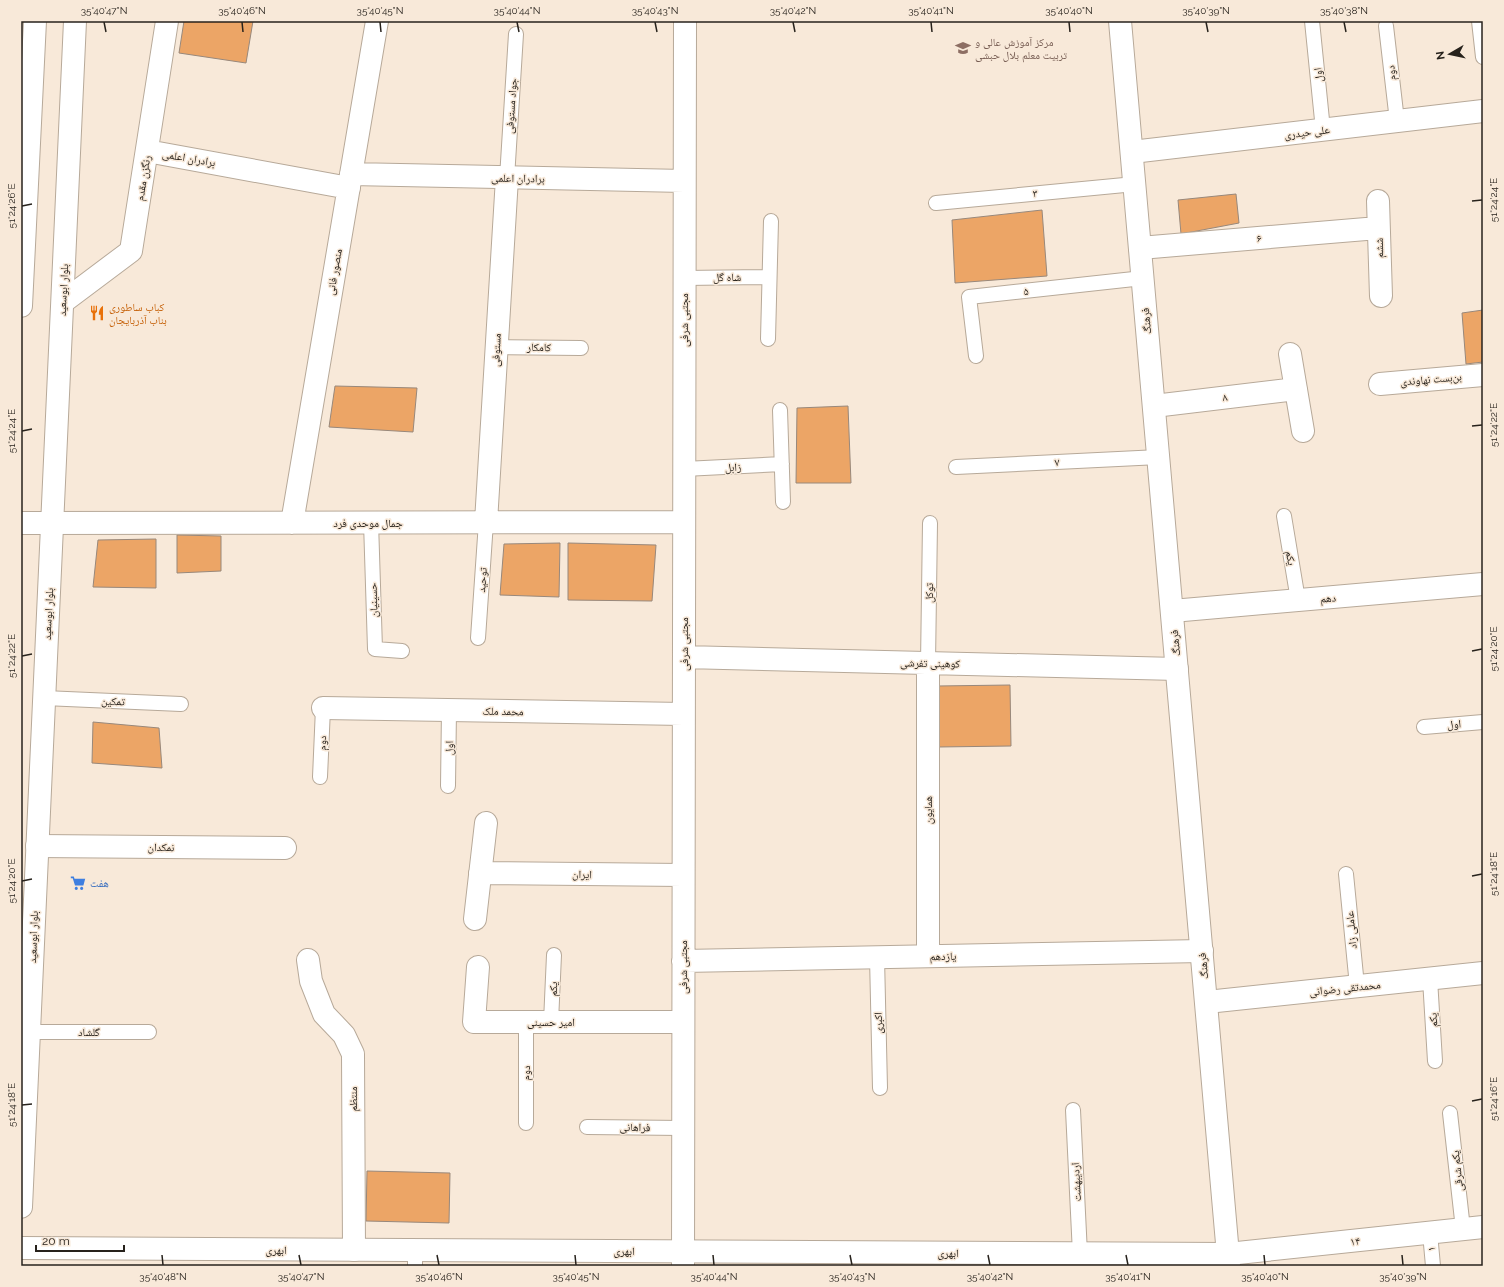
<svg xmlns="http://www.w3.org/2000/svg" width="1504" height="1287" font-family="Raleway,'Noto Naskh Arabic',sans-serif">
	<rect width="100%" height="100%" fill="#f8e9d9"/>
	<path fill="#eca566" stroke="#98887b" d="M184,21H253L246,63L179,53Z
		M1236,194L1239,223L1181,234L1178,200Z
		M1042,210L1047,276L955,283L952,220Z
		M1483,310V362L1466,364L1462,313Z
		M335,386L417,388L413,432L329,427Z
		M848,406L851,483H796L797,408Z
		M177,535L221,536V571L177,573Z
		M156,539V588L93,587L98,540Z
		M560,543L559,597L500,595L504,544Z
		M568,543L656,545L652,601L568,600Z
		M1010,685L1011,746L938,747L937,686Z
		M93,722L159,728L162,768L92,763Z
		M367,1171L450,1173L449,1223L366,1221Z"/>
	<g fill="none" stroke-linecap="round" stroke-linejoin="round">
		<g stroke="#b7a999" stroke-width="16">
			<path id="service" d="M1312,21L1323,130
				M1479,21L1483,57
				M1386,26L1397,121
				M507,178L516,34
				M936,203L1135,184
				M684,278L769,277
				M768,339L771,221
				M496,347L581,348
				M976,356L969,297L1143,278
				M780,410L783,502
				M956,467L1159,457
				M684,469L782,464
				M1284,516L1298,600
				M371,522L375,649L402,651
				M478,638L486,522
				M928,663L930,523
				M44,698L181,704
				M1424,727L1483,722
				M320,777L323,708
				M448,786L449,710
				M1346,874L1357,986
				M877,957L880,1088
				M1430,979L1435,1061
				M526,1022V1123
				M551,1022L554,955
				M29,1032H149
				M1073,1110L1080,1254
				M1450,1113L1463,1229
				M587,1127L683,1128
				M1430,1233L1433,1266
				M415,1250V1266"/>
		</g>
		<g stroke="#b7a999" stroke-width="24">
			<path id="minor" d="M147,151L349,188
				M1132,152L1483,111
				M351,174L684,181
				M1378,201L1381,296
				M1140,248L1378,228
				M63,302L131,251L167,21
				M1290,354L1303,431
				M1380,384L1483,375
				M1154,406L1296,389
				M486,522L507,178
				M21,523L684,522
				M292,523L377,21
				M1172,611L1483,584
				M684,657L1177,669
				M323,708L683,714
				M37,846L285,848
				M480,873L683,875
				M475,919L486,823
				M928,956V663
				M308,960L311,981L324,1014L344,1035L353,1054L354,1250
				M683,961L1202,951
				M478,967L474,1022H683
				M1207,1002L1483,973
				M1228,1254L1483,1227
				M683,1266L685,21"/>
		</g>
		<g stroke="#b7a999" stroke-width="24">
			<path id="tertiary" d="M1120,21L1229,1266
				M21,1248L1228,1254"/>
		</g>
		<g stroke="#b7a999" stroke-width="24">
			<path id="secondary" d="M21,306L35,21
				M21,1207L75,21"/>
		</g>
		<use href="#service" stroke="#fff" stroke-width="14"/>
		<use href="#minor" stroke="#fff" stroke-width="22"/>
		<use href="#tertiary" stroke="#fff" stroke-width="22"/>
		<use href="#secondary" stroke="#fff" stroke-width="22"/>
	</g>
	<path fill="none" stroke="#27221c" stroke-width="1.5" d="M104,22L106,32M242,22L243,32M380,22L381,32M517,22L519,32M655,22L657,32M793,22L795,32M931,22L932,32M1069,22L1070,32M1206,22L1208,32M1344,22L1346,32M1472,201L1482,200M22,206L32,204M1472,426L1482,425M22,431L32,429M1472,651L1482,649M22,656L32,654M1472,876L1482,874M22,881L32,879M1472,1101L1482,1099M22,1105L32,1104M162,1255L163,1265M299,1255L301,1265M437,1255L439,1265M575,1255L576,1265M713,1255L714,1265M850,1255L852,1265M988,1255L990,1265M1126,1255L1128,1265M1264,1255L1265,1265M1402,1255L1403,1265"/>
	<defs>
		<g id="university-bare" transform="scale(1.2)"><path d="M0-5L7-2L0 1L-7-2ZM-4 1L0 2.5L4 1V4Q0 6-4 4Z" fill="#8d6e63" stroke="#f8e9d9" stroke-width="2.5" paint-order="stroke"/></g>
		<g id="restaurant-bare" transform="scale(1.2)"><path d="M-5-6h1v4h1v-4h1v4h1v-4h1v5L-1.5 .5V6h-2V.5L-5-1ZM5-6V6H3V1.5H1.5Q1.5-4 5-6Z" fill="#e8710a" stroke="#f8e9d9" stroke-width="2.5" paint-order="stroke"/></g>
		<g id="supermarket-bare" transform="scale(1.2)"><path d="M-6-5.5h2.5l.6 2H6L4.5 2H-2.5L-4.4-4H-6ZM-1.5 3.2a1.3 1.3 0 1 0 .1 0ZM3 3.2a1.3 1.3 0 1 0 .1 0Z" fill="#3f7fe0" stroke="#f8e9d9" stroke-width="2.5" paint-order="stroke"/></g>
	</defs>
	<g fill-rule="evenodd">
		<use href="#university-bare" x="963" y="48"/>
		<use href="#restaurant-bare" x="97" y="313"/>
		<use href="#supermarket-bare" x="78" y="883"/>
	</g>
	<g text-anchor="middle" stroke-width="3" stroke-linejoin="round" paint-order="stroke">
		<g font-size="11" fill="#785e54" stroke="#f8e9d9" text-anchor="start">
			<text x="975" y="46">مرکز آموزش عالی و<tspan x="975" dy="13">تربیت معلم بلال حبشی</tspan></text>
		</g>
		<g font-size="11" fill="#27221c" stroke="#f8e9d9">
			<text transform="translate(1391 73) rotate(-96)" y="4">دوم</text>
			<text transform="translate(1318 75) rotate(-96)" y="4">اول</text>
			<text transform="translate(511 106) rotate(-86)" y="4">جواد مستوفی</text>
			<text transform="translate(1307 132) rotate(-7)" y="4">علی حیدری</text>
			<text transform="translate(189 158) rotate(10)" y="4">برادران اعلمی</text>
			<text transform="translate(143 178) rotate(-81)" y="4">رنگزن مقدم</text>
			<text transform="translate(518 178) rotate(1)" y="4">برادران اعلمی</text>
			<text transform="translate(1035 193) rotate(-5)" y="4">۳</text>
			<text transform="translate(1259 238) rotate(-5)" y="4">۶</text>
			<text transform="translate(1379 248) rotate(-92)" y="4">ششم</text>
			<text transform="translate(334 272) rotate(-80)" y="4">منصور فانی</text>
			<text transform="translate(727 277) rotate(-1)" y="4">شاه گل</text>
			<text transform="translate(63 290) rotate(-87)" y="4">بلوار ابوسعید</text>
			<text transform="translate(1026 291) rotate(-6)" y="4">۵</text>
			<text transform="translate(684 320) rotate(-90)" y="4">مجتبی شرفی</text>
			<text transform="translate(1146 321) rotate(-95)" y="4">فرهنگ</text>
			<text transform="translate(539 347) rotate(1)" y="4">کامکار</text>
			<text transform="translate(496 350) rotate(-87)" y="4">مستوفی</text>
			<text transform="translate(1431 379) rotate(-5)" y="4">بن‌بست نهاوندی</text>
			<text transform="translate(1225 397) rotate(-7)" y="4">۸</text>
			<text transform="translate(1057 462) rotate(-3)" y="4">۷</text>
			<text transform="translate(733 467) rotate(-3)" y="4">زابل</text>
			<text x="368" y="527">جمال موحدی فرد</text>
			<text transform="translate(1291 558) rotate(80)" y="4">یکم</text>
			<text transform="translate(482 580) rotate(-86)" y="4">توحید</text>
			<text transform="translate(929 593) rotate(-89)" y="4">توکل</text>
			<text transform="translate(1328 598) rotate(-5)" y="4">دهم</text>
			<text transform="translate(373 600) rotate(-92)" y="4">حسینیان</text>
			<text transform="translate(48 614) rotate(-87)" y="4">بلوار ابوسعید</text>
			<text transform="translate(1175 643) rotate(-95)" y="4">فرهنگ</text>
			<text transform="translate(684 644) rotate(-90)" y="4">مجتبی شرفی</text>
			<text transform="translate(930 663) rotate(1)" y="4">کوهینی تفرشی</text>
			<text transform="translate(113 701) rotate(2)" y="4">تمکین</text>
			<text transform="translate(503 711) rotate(1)" y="4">محمد ملک</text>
			<text transform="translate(1454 724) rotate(-5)" y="4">اول</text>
			<text transform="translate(322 743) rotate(-88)" y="4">دوم</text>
			<text transform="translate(449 748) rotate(-89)" y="4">اول</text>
			<text transform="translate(928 810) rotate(-90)" y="4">همایون</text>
			<text transform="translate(161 847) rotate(1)" y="4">نمکدان</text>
			<text transform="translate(582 874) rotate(1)" y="4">ایران</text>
			<text transform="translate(1351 930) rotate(-95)" y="4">عاملی زاد</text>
			<text transform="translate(33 937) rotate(-88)" y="4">بلوار ابوسعید</text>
			<text transform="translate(943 956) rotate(-1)" y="4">یازدهم</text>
			<text transform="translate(1203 966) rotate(-96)" y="4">فرهنگ</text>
			<text transform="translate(683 967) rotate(-90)" y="4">مجتبی شرفی</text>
			<text transform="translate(1345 988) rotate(-6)" y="4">محمدتقی رضوانی</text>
			<text transform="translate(553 989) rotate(-88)" y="4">یکم</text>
			<text transform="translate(1433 1020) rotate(-94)" y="4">یکم</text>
			<text x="551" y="1026">امیر حسینی</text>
			<text transform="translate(878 1023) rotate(-91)" y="4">اکبری</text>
			<text x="89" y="1036">گلشاد</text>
			<text transform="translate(526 1073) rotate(-90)" y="4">دوم</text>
			<text transform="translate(353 1099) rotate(-90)" y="4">منتظم</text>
			<text transform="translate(635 1127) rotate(1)" y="4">فراهانی</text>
			<text transform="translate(1457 1171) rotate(-96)" y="4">یکم شرقی</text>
			<text transform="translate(1076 1182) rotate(-93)" y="4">اردیبهشت</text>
			<text transform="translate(1355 1241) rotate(-6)" y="4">۱۴</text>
			<text transform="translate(1431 1249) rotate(-95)" y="4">۱</text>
			<text x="276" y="1254">ابهری</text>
			<text x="624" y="1255">ابهری</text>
			<text x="948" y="1257">ابهری</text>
		</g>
		<g font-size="11" fill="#c56008" stroke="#f8e9d9" text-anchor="start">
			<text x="109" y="311">کباب ساطوری<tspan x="109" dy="13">بناب آذربایجان</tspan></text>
		</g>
		<g font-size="11" fill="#366cbe" stroke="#f8e9d9" text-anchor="start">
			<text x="90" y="887">هفت</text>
		</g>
	</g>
	<rect width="1504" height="1287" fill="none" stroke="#f8e9d9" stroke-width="44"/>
	<g transform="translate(1450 54) rotate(261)" stroke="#f8e9d9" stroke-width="3" paint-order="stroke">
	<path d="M0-3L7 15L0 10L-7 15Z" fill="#27221c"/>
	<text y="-6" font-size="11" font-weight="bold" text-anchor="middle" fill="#27221c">N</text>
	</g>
	<path d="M36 1245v6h88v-6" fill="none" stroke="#27221c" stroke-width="2"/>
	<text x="42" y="1245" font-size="12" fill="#27221c" stroke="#f8e9d9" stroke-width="3" paint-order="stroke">20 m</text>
	<rect x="22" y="22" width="1460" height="1243" fill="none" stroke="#27221c" stroke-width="1.5"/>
	<g font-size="10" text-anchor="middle" fill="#27221c">
		<text x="104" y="14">35°40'47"N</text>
		<text x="242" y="14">35°40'46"N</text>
		<text x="380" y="14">35°40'45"N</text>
		<text x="517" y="14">35°40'44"N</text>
		<text x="655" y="14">35°40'43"N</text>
		<text x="793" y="14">35°40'42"N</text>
		<text x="931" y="14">35°40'41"N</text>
		<text x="1069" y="14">35°40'40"N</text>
		<text x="1206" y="14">35°40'39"N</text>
		<text x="1344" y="14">35°40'38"N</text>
		<text transform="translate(1493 200) rotate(-90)" y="4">51°24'24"E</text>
		<text transform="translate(11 206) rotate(-90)" y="4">51°24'26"E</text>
		<text transform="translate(1493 425) rotate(-90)" y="4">51°24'22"E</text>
		<text transform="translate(11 431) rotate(-90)" y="4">51°24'24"E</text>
		<text transform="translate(1493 649) rotate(-90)" y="4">51°24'20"E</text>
		<text transform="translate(11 656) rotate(-90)" y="4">51°24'22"E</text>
		<text transform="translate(1493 874) rotate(-90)" y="4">51°24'18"E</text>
		<text transform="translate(11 881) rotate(-90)" y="4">51°24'20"E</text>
		<text transform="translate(1493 1099) rotate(-90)" y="4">51°24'16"E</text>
		<text transform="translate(11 1105) rotate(-90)" y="4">51°24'18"E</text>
		<text x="163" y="1280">35°40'48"N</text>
		<text x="301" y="1280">35°40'47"N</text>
		<text x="439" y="1280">35°40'46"N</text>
		<text x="576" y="1280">35°40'45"N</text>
		<text x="714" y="1280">35°40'44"N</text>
		<text x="852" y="1280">35°40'43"N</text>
		<text x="990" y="1280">35°40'42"N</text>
		<text x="1128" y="1280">35°40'41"N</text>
		<text x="1265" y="1280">35°40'40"N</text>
		<text x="1403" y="1280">35°40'39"N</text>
	</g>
</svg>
